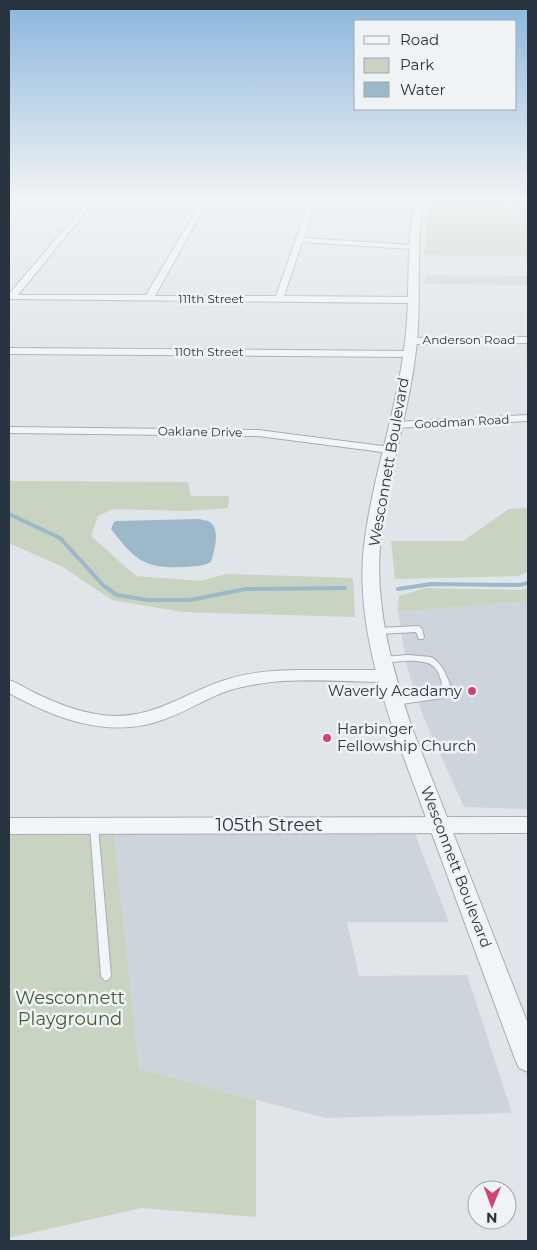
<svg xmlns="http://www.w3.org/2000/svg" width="537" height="1250" font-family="Montserrat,sans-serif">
	<rect width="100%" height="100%" fill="#e0e5e9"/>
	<path fill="#ced4db" d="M427,275L528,276V285L424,284Z
		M528,601V809L464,807L423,716L407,667L398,612Z
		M114,833L415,834L449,922H347L359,976L467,975L512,1113L326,1118L139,1069Z"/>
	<path fill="#c8d3c1" d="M429,199L528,200V256L424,255Z
		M9,481L188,482L191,496H229L228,508L186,511L113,509L98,516L91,536L136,576L199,581L227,574L353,578L355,617L182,612L112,600L63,567L9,543Z
		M528,508V572L518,576L395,579L391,541H463L509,509Z
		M425,588L520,590L528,588V601L398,612L399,596Z
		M9,833H114L139,1069L256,1100V1217L141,1208L9,1238Z"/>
	<path fill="#9bb9c9" d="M198,519C202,520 207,520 210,522C221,530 214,552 211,562C203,567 193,566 184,567C144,569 135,560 111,529L114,522L117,521Z"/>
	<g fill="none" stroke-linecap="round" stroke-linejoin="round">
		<path stroke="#9bb9c9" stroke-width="4" d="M9,514L60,538L104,586L117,595L148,600H190L246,589L345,588
			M398,589L431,584L520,585L528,583"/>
		<g stroke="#a5adb3" stroke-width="2">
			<path id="service" d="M419,626L422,629L424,637L423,639H419L416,632L378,634L375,631L378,628Z
				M408,655L431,657C442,663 445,673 450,684L442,698L395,705L392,704L391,702L392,700L395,699L437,693L442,684C441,679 439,673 436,669C427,656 397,662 383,663L380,662L379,660L380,658L383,657Z
				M94,822L97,823L98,826L111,976L109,979L106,981L103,979L101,976L90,826L91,823Z"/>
		</g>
		<g stroke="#a5adb3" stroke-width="2">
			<path id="minor" d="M90,199H96L18,295H146L203,199H209L155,296H276L309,202L307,199H313L315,202L304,238L413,245L417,247L413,249L302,242L284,296L412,297L416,300L412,303L9,299V294Z
				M528,337V343L411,344L406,341L411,338Z
				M9,348L409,351L414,354L409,357L9,354Z
				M528,415V421L395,428L390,425L395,422Z
				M9,427L258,430L390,447L395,450L390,453L258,436L9,433Z
				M301,670H387L392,672L394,676L392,680L387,682C339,682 289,676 242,687C215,692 191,710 165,719C111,740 56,719 9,693V680C18,683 25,688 33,692C55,703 78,712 102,715C150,721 179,696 222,681C248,672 274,670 301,670Z
				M528,817V833L9,834V818Z"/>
		</g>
		<g stroke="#a5adb3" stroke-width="2">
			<path id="tertiary" d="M415,199H423C416,247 421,295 417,342C410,412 386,478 380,547C375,608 393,671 412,728L528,1024V1072L519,1068L515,1059L393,728C374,671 357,607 364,546C372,477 397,411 405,342C411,294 405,246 415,199Z"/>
		</g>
		<use href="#service" fill="#f2f5f7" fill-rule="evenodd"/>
		<use href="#minor" fill="#f2f5f7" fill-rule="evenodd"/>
		<use href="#tertiary" fill="#f2f5f7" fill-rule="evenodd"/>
	</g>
	<linearGradient id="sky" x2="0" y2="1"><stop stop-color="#89b6dc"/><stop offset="0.53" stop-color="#f1f3f5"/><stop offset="1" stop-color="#f1f3f5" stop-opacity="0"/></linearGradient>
	<rect width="537" height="374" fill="url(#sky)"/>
	<g fill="#ce4571" stroke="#eff3f6" stroke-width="2">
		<circle cx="472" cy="691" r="5"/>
		<circle cx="327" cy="738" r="5"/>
	</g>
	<g text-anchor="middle" stroke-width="5" stroke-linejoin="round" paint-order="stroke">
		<g font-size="12" fill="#283540" stroke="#eff3f6">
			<text x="211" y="303">111th Street</text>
			<text x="469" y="344">Anderson Road</text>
			<text x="209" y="356">110th Street</text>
			<text transform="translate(462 422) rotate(-3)" y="4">Goodman Road</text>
			<text transform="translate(200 432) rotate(1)" y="4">Oaklane Drive</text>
		</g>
		<g font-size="15" fill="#283540" stroke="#eff3f6">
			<text transform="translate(389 462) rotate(-80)" y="5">Wesconnett Boulevard</text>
			<text transform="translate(456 867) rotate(69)" y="5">Wesconnett Boulevard</text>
		</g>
		<g font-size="15" fill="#283540" stroke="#eff3f6" text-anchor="end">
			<text x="462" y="696">Waverly Acadamy</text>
			<text x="337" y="734" text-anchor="start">Harbinger<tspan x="337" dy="17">Fellowship Church</tspan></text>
		</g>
		<g font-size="18" fill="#283540" stroke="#eff3f6">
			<text x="269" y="831">105th Street</text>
		</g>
		<g font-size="18" fill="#435c36" stroke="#eff3f6">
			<text x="70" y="1004">Wesconnett<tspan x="70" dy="21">Playground</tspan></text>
		</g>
	</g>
	<rect width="537" height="1250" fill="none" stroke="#283540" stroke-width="20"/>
	<rect x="354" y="20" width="162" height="90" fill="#eff3f6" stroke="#9fa7ad"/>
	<rect x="364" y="36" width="25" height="8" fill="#f2f5f7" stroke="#9fa7ad"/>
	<text x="400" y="45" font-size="15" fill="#283540">Road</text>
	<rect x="364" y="58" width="25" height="15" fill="#c8d3c1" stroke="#9fa7ad"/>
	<text x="400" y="70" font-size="15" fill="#283540">Park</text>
	<rect x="364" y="82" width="25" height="15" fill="#9bb9c9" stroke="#9fa7ad"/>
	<text x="400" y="95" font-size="15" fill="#283540">Water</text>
	<g transform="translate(492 1205) rotate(181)"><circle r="24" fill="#eff3f6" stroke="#9fa7ad"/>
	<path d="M0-4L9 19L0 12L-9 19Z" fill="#ce4571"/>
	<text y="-8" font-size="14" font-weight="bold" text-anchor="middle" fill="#283540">N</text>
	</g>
</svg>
